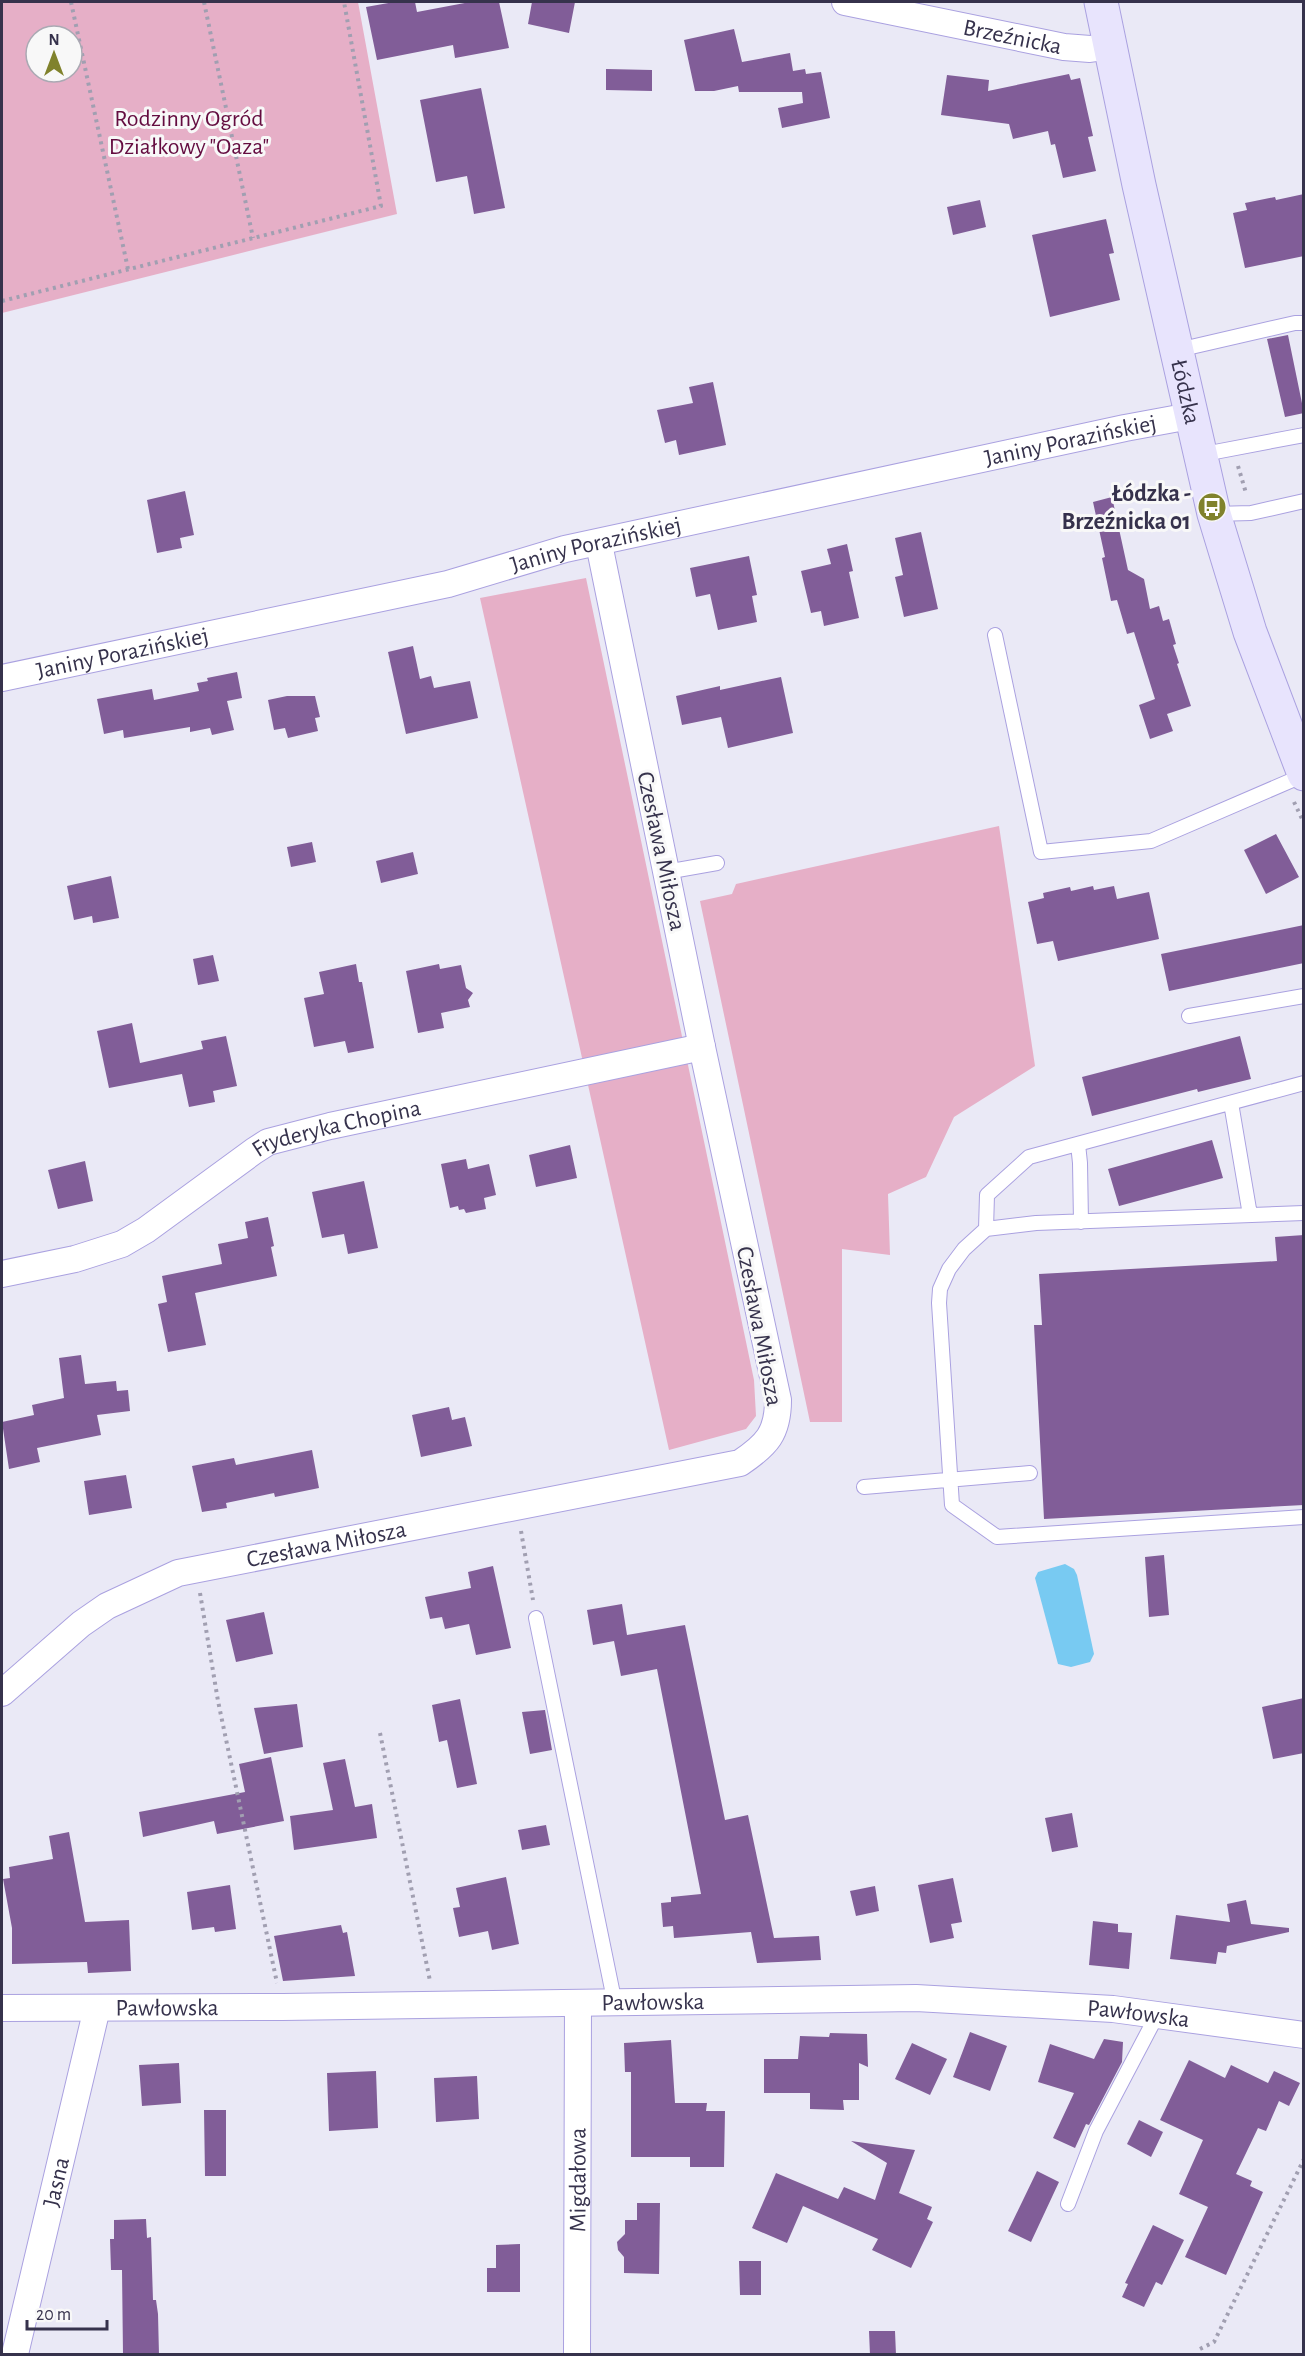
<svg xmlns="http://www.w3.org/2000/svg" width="1305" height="2356" font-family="'Alegreya Sans',sans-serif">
	<rect width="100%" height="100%" fill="#eae9f6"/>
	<path fill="#e6afc7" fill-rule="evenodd" d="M2,2H358L397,214L2,313ZM36,36H72V72H36Z
		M586,578L754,1380L756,1416L746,1429L669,1450L480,598Z
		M999,826L1035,1066L954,1117L926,1177L888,1194L890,1255L842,1249V1422H810L700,901L732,894L736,884Z"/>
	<path fill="#78caf2" d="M1065,1564L1074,1569L1077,1575L1094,1654L1090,1662L1071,1667L1058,1664L1035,1578L1038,1572Z"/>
	<path fill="#815d98" d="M394,2H415L417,12L470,2H499L509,48L455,58L453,45L377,60L366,7Z
		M532,2H575L569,33L528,24Z
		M734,29L742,62L790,53L793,71L805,69L806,74L821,72L830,118L782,128L778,108L803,103L802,92H739L738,86L714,91H695L684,40Z
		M606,69L652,70V91L606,90Z
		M1069,74L1071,80L1080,78L1093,136L1088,137L1096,171L1063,178L1055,144L1051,145L1048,131L1013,139L1009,124L941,115L947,75L989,80L988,91Z
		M481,88L505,208L474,214L467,176L436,182L420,100Z
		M1304,194V256L1245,268L1233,213L1247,210L1245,203L1275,197L1276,200Z
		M980,200L986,227L953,235L947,207Z
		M1106,219L1114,253L1109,254L1120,300L1050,317L1032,235Z
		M1288,335L1304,413L1285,417L1267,339Z
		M713,382L726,445L679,455L676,440L665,443L657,410L693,403L689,387Z
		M185,491L194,535L180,538L182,548L157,553L147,500Z
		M1112,497L1128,570L1144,579L1150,609L1159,606L1163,621L1169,619L1176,644L1173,645L1179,663L1177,664L1191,706L1167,714L1173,731L1150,739L1139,705L1155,699L1134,632L1127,634L1117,600L1111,601L1102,558L1105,557L1093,502Z
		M921,532L938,609L904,617L895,577L903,575L895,538Z
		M847,544L853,571L849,572L859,618L824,626L821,611L811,613L801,571L831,564L827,549Z
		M749,556L757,595L752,596L757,622L718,630L710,594L696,597L690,568Z
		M413,646L420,679L431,676L434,688L470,681L478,718L406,734L388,652Z
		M237,672L242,698L227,701L234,730L212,735L210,728L190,732V727L124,738L123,730L104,734L97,699L152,689L154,700L199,691L197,683L208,681L207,678Z
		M781,677L793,733L728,748L721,717L682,725L676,696L720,686V690Z
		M287,696H315L320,717L315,718L318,731L288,738L285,728L274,730L268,700Z
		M1276,834L1299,877L1266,894L1244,850Z
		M312,842L316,862L291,867L287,847Z
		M413,852L418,874L381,883L376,861Z
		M111,876L119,918L93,923L92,916L74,920L67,886Z
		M1093,886L1094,890L1114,886L1117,899L1149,892L1159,939L1058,961L1053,941L1037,944L1028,902L1044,898L1043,893L1070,887L1071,891Z
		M1304,925V963L1169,991L1161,954Z
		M213,955L219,981L198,985L193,959Z
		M356,964L359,982H362L374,1048L348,1053L345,1041L314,1047L304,998L324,994L319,972Z
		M439,964L440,969L461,965L466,988L473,993L468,1000L470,1007L441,1013L444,1028L418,1033L406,971Z
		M132,1023L140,1063L203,1049L201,1041L226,1036L237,1086L213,1091L215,1102L189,1107L182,1074L109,1088L97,1031Z
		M1240,1036L1251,1079L1198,1092L1197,1089L1092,1116L1082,1077Z
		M1212,1140L1223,1178L1119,1206L1108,1169Z
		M570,1145L577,1178L536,1187L529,1155Z
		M466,1159L468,1169L489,1164L496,1195L484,1198L486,1209L466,1213L464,1209L459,1210L458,1206L450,1208L441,1164Z
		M85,1161L93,1201L58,1209L48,1170Z
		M364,1181L378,1248L348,1254L344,1234L322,1238L312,1192Z
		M268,1217L274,1246L271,1247L277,1276L195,1293L206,1345L168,1352L158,1304L167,1302L162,1276L222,1264L218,1244L248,1238L245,1222Z
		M1304,1235V1505L1044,1519L1034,1325H1042L1039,1274L1277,1261L1275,1237Z
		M81,1355L85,1384L116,1381L117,1391L128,1390L130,1411L97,1415L101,1435L37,1448L40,1462L9,1469L2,1422L34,1415L32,1405L64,1398L59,1358Z
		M449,1407L452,1420L465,1417L472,1446L421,1457L412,1415Z
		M312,1450L319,1488L275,1497L274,1493L226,1503L227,1508L202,1512L192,1466L234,1458L236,1465Z
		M126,1475L132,1508L89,1515L84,1481Z
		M1164,1555L1169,1615L1149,1617L1145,1557Z
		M493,1566L511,1648L476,1655L469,1624L445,1629L442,1617L430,1619L425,1597L471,1588L468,1572Z
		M622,1604L627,1635L685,1625L725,1820L748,1815L774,1938L819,1936L821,1960L757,1963L751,1932L674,1938L673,1926L663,1927L661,1903L671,1902V1897L701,1894L657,1669L621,1676L614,1641L593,1645L587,1610Z
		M264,1612L273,1654L236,1662L226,1620Z
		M1304,1698V1753L1273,1759L1262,1707Z
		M460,1699L477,1784L457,1788L447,1740L439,1742L432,1705Z
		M297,1704L303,1747L264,1754L254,1708Z
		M545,1710L552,1750L530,1754L522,1712Z
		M271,1757L284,1821L217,1834L214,1821L143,1837L139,1812L245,1792L239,1764Z
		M345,1759L355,1807L372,1804L377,1838L294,1850L290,1816L333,1810L323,1763Z
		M1072,1813L1078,1847L1052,1852L1045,1818Z
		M546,1825L550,1845L522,1850L518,1830Z
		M69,1832L85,1922L129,1920L131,1971L88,1973L87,1962L12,1964V1928L3,1879L10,1878L9,1867L53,1859L49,1836Z
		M506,1877L519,1944L492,1950L488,1931L459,1937L453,1908L460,1907L456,1888Z
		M953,1878L962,1922L951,1924L954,1938L930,1943L918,1885Z
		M230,1885L236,1929L215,1932L214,1927L192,1930L187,1892Z
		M875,1886L879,1911L856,1916L850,1891Z
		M1246,1900L1251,1924L1289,1928V1932L1227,1946L1226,1953L1218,1952L1216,1964L1170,1959L1176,1915L1230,1922L1227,1904Z
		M1093,1921L1118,1924V1932L1132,1933L1129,1969L1089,1965Z
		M341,1925L343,1933L347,1932L355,1976L283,1981L274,1936Z
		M970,2032L1007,2046L990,2091L953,2077Z
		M830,2033L867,2034L868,2067L859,2063V2100H843L844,2110L810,2109V2093H764V2059H798L800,2036L829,2037Z
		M1104,2039L1123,2042L1122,2062L1089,2125L1086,2124L1075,2148L1053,2138L1074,2093L1038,2082L1050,2044L1094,2059Z
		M671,2040L675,2103H707L706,2111H725L724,2167H690V2157H631V2072H625L624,2043Z
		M912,2043L947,2059L930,2095L895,2079Z
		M1189,2060L1225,2078L1231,2065L1268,2083L1274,2071L1300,2083L1289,2106L1279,2101L1266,2131L1258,2128L1236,2174L1252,2181L1250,2186L1263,2192L1226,2275L1185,2257L1208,2207L1179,2194L1203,2140L1160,2120Z
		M179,2063L181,2103L142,2106L139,2065Z
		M376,2071L378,2128L329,2131L327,2073Z
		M477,2076L479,2119L436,2122L434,2078Z
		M204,2110H226V2176H205Z
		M1139,2120L1163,2132L1151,2157L1127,2144Z
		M851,2141L915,2150L899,2193L932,2207L927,2219L933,2222L911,2268L872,2250L878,2239L803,2206L787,2243L752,2228L776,2173L838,2199L844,2187L875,2200L887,2163Z
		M1037,2171L1059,2182L1031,2242L1008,2231Z
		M637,2203H660L659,2274L624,2273V2257L618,2250L617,2242L625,2234V2220H637Z
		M146,2219L147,2238L151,2237L153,2300H156L158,2314L159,2355H123L122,2270H111L110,2239H114V2220Z
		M1153,2225L1184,2240L1162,2285L1156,2282L1144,2307L1122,2297L1128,2284L1125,2283Z
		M520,2244V2292H487V2268H496V2245Z
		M739,2261H761V2295H740Z
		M869,2331H895L896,2355H870Z"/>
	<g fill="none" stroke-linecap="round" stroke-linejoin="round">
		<g stroke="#aaa1e0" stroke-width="16">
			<path id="service" d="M1178,350L1295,323H1304
				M1199,455L1304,435
				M1214,514L1251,513L1304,501
				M995,635L1041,852L1151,841L1304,775
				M666,872L717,863
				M1189,1016L1304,996
				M1231,1103L1250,1215
				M1078,1144L1080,1163L1081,1222
				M1304,1213L1036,1223L986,1229L964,1249L949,1269L940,1289L939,1303L952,1505L997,1537L1304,1517
				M986,1229L987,1195L1029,1157L1304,1083
				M864,1487L1030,1473
				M536,1618L615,2004
				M1068,2204L1096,2131L1157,2015"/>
		</g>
		<g stroke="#aaa1e0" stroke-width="28">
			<g id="minor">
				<path id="s1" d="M845,2L1064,47L1090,49L1111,46"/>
				<path id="s2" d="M2,678L448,584L565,549L1125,428L1190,416"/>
				<path id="s3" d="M2,1274L75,1259L122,1244L146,1230L254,1151L268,1142L330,1126L702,1047"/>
				<path id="s4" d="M2,1693L81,1624L107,1606L178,1573L740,1463C767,1445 778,1433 778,1400L702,1047L599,544"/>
				<path id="s5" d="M2,2008L283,2007L916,1998L1113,2009L1304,2035"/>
				<path id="s6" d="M15,2354L97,2008"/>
				<path id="s7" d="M577,2354L578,2004"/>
			</g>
		</g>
		<g stroke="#aaa1e0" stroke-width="35">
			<g id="secondary">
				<path id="s8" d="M1101,2L1139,185L1214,514L1250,632L1304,774"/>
			</g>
		</g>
		<path stroke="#a19fb1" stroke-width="4" stroke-dasharray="3 4.5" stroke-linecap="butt" d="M71,2L128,269
			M204,2L253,238
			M2,301L381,206L344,2
			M1238,466L1246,493
			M1294,802L1304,823
			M521,1531L533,1600
			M200,1593L218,1701L277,1983
			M380,1733L430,1981
			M1200,2349L1214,2342L1304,2159"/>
		<use href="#service" stroke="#fff" stroke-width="14"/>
		<use href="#minor" stroke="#fff" stroke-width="26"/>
		<use href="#secondary" stroke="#e8e4fd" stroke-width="33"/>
	</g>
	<defs>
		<g id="bus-disc" transform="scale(1.5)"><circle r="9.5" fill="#80822c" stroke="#f8f8f8"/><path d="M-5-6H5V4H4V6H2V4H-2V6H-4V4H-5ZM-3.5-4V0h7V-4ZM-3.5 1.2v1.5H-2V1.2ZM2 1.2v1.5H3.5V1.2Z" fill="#fff"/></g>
	</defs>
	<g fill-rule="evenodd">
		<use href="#bus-disc" x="1212" y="507"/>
	</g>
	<g text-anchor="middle" stroke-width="6" stroke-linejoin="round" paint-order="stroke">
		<g font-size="24" fill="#36324c" stroke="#f8f8f8">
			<text dy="8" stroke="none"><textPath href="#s1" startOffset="171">Brzeźnicka</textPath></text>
			<text dy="8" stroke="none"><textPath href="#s8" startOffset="399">Łódzka</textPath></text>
			<text dy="8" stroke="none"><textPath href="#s2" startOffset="1095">Janiny Porazińskiej</textPath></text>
			<text dy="8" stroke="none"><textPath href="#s2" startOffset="609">Janiny Porazińskiej</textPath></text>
			<text dy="8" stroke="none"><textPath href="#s2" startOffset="123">Janiny Porazińskiej</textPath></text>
			<text transform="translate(662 851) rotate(78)" y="8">Czesława Miłosza</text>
			<text dy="8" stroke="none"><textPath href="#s3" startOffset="372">Fryderyka Chopina</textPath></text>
			<text transform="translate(760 1326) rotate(79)" y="8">Czesława Miłosza</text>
			<text dy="8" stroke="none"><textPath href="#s4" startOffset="366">Czesława Miłosza</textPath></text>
			<text dy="8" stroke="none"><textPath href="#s5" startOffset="651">Pawłowska</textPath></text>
			<text dy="8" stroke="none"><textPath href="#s5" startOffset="165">Pawłowska</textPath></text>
			<text dy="8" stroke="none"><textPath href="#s5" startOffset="1137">Pawłowska</textPath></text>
			<text dy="8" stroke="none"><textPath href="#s7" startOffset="174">Migdałowa</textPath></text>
			<text dy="8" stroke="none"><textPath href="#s6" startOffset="177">Jasna</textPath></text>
		</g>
		<g font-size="24" fill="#640c40" stroke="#f8f8f8">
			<text x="189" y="126">Rodzinny Ogród<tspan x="189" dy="28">Działkowy "Oaza"</tspan></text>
		</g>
		<g font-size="24" font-weight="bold" fill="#36324c" stroke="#f8f8f8" text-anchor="end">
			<text x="1191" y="501">Łódzka -<tspan x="1191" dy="28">Brzeźnicka 01</tspan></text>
		</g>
	</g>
	<rect width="1305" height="2356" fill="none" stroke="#36324c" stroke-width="6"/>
	<g transform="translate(54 54)"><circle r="28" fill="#f8f8f8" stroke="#aaa9b3" stroke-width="1.5"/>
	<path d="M0-4.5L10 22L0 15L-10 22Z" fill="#80822c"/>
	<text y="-9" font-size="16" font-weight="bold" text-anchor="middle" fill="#36324c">N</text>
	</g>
	<path d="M27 2320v9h80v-9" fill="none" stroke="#36324c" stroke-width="3"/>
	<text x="36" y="2320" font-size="18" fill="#36324c" stroke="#f8f8f8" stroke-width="4.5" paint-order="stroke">20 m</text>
</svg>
